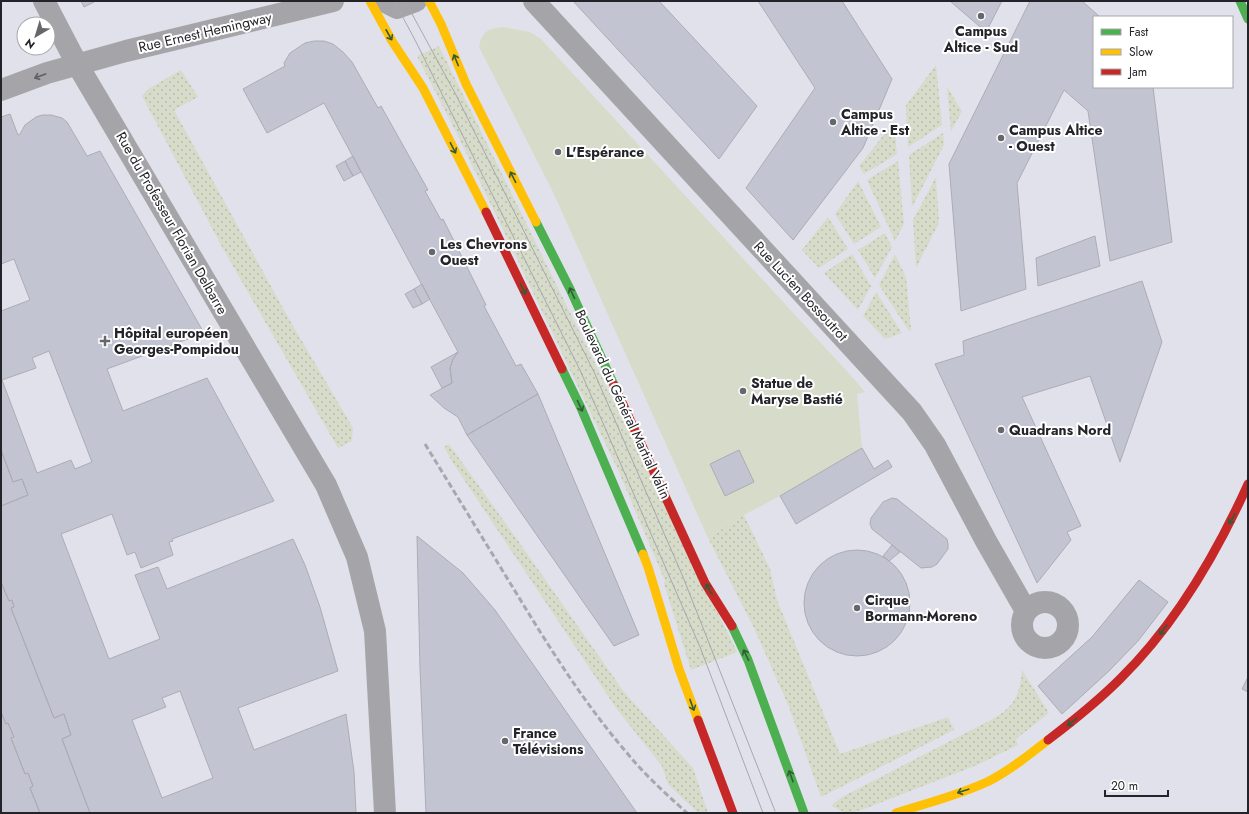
<svg xmlns="http://www.w3.org/2000/svg" width="1249" height="814" font-family="Jost,sans-serif">
	<defs>
		<pattern id="grass-dots" width="8" height="8" patternUnits="userSpaceOnUse"><rect width="8" height="8" fill="#d6dcc9"/><path d="M2 2h.1M6 6h.1" fill="none" stroke="#b7bcad" stroke-width="1.8" stroke-linecap="round"/></pattern>
	</defs>
	<rect width="100%" height="100%" fill="#e1e1eb"/>
	<path fill="url(#grass-dots)" d="M439,46L737,652L691,670L664,584L665,581L618,470L461,142L417,56Z
		M936,65L942,125L908,147L906,105Z
		M181,70L198,97L174,110L289,319L353,428L352,441L338,448L222,247L142,96L148,89Z
		M947,87L962,111L951,132Z
		M894,122L897,154L864,174L859,166Z
		M943,133L944,145L912,207L909,155Z
		M898,161L904,224L895,241L867,180Z
		M936,177L939,223L916,268L913,220Z
		M858,181L881,227L854,244L835,214Z
		M828,217L848,249L819,268L802,250Z
		M885,233L892,247L875,278L858,250Z
		M852,254L871,286L858,310L824,273Z
		M895,254L906,277L911,330L909,331L879,285Z
		M876,292L902,333L885,339L863,316Z
		M449,444L521,545L624,692L693,768L708,813H698L668,784L662,766L616,708L453,463L444,447Z
		M744,515L770,569L777,600L840,754L948,717L954,730L821,797L789,707L754,628L708,538Z
		M1022,670L1049,713L1016,739L1018,745L977,765L864,809C848,814 847,814 832,806L833,804L842,797L987,722C994,718 1002,714 1008,708C1017,700 1022,682 1022,670Z"/>
	<path fill="#d6dcc9" d="M503,27L530,32L541,39L854,379L865,392L857,394L862,448L780,496L744,515L708,538L553,192L479,47C482,31 488,29 503,27Z"/>
	<path fill="#c3c4d2" stroke="#acacb3" fill-rule="evenodd" d="M81,1H96L84,7Z
		M573,1H659L757,106L719,159Z
		M758,1H842L892,79L863,148L793,240L746,188L815,88Z
		M950,1H1002L986,32Z
		M1030,1H1082L1100,17H1094V87H1153L1172,242L1110,261L1088,111L1064,90L1017,183L1026,289L961,311L949,164Z
		M314,41H324L333,44L343,52L352,62L378,108L381,106L428,190L425,191L441,220L443,219L486,305L484,306L516,366L521,364L538,394L467,435L458,417L444,408L430,395L452,383L450,368L453,359L458,352L324,103L267,133L243,89L285,66L284,63L290,53L305,43Z
		M10,114L18,135L20,134L25,125L36,117L42,115H51L62,118L67,122L87,156L100,151L204,333L107,369L123,411L207,378L274,501L172,539L173,541L169,542L173,555L141,568L135,552L127,555L112,514L61,534L109,659L160,639L135,575L158,567L167,589L293,539L305,565L320,607L338,671L238,708L254,750L346,714L354,772L356,813H90L62,739L71,735L64,714L54,718L11,608L14,607L12,600L9,601L1,582V506L28,495L22,479L13,482L1,450V311L30,300L14,259L1,264V117ZM49,351L92,462L75,469L71,460L37,473L2,380L36,368L32,358ZM180,691L213,778L162,798L132,720L166,707L162,698Z
		M353,156L361,172L353,176L345,161Z
		M345,161L353,176L344,181L336,166Z
		M1095,236L1100,266L1038,286L1036,258Z
		M1142,281L1162,342L1120,462L1090,376L1022,397L1081,526L1067,532L1071,540L1037,583L935,364L964,355L963,341Z
		M422,284L430,299L422,304L414,289Z
		M414,289L422,304L413,308L405,294Z
		M458,352L453,359L450,368L452,383L442,388L431,367Z
		M538,394L639,635L614,646L467,435Z
		M862,448L874,469L888,460L892,467L796,524L780,496Z
		M1,450L13,482L22,479L28,495L1,506Z
		M739,450L754,482L725,496L710,464Z
		M892,498L897,499L947,539L948,544V549L937,564L932,567L921,568L872,529L870,524L871,518L883,502Z
		M417,536L463,573L495,610L637,813H426L420,668Z
		M892,545L900,552L889,561L883,556Z
		M804 603a53 53 0 1 1 106 0a53 53 0 1 1-106 0Z
		M1139,580L1168,602L1138,641L1109,671L1062,714L1038,686L1092,637Z
		M1,582L9,601L12,600L14,607L11,608L54,718L64,714L71,735L62,739L90,813H40L30,788L33,786L28,773L25,774L11,738L14,737L8,723L6,724L1,712V702H2L1,699Z
		M1248,677V692L1242,689Z
		M1,712L6,724L8,723L14,737L11,738L25,774L28,773L33,786L30,788L40,813H1Z"/>
	<g fill="none" stroke-linecap="round" stroke-linejoin="round">
		<path stroke="#a5a5a9" stroke-width="22" d="M44,1L77,64L326,485L357,557L375,631L385,813
			M383,1L397,8L416,1
			M534,1L912,412L935,445L986,541L1026,611
			M1,90L47,73L126,51L333,1
			M1022 625a23 23 0 1 1 46 0a23 23 0 1 1-46 0Z"/>
		<path stroke="#4caf50" stroke-width="9" d="M1240,1L1248,19
			M536,222L570,289L614,385
			M562,369L581,408L643,554
			M732,626L748,660L804,813"/>
		<path stroke="#ffc107" stroke-width="9" d="M370,1L392,41L423,88L486,212
			M429,1L441,24L466,84L536,222
			M643,554L648,567L679,669L698,720
			M896,813C927,803 960,795 989,781C1010,770 1029,755 1048,740"/>
		<path stroke="#c62828" stroke-width="9" d="M486,212L562,369
			M614,385L705,583L732,626
			M698,720L733,813
			M1048,740C1073,721 1097,702 1120,679C1176,624 1216,555 1248,484"/>
		<path stroke="#a7a7ac" stroke-width="1" d="M394,1L414,38L580,370L700,647L763,813
			M405,1L456,95L594,372L683,577L775,811"/>
		<path stroke="#a7a7ac" stroke-width="3" stroke-dasharray="6 3" stroke-linecap="butt" d="M425,444C455,493 485,542 515,591C549,647 584,703 627,753C645,775 666,794 687,813"/>
	</g>
	<defs><path id="oneway-shaft" d="M-6 0H5M1.5-3L5.5 0L1.5 3" fill="none" stroke-width="1.6" stroke-linecap="round" stroke-linejoin="round"/></defs>
	<g stroke="#335b39">
		<use href="#oneway-shaft" transform="translate(389 35) rotate(61)"/>
		<use href="#oneway-shaft" transform="translate(456 60) rotate(-112)"/>
		<use href="#oneway-shaft" transform="translate(453 148) rotate(63)"/>
		<use href="#oneway-shaft" transform="translate(513 177) rotate(-117)"/>
		<use href="#oneway-shaft" transform="translate(523 289) rotate(64)"/>
		<use href="#oneway-shaft" transform="translate(572 293) rotate(-115)"/>
		<use href="#oneway-shaft" transform="translate(580 406) rotate(65)"/>
		<use href="#oneway-shaft" transform="translate(1232 519) rotate(119)"/>
		<use href="#oneway-shaft" transform="translate(709 589) rotate(-122)"/>
		<use href="#oneway-shaft" transform="translate(1163 630) rotate(127)"/>
		<use href="#oneway-shaft" transform="translate(746 655) rotate(-116)"/>
		<use href="#oneway-shaft" transform="translate(692 705) rotate(70)"/>
		<use href="#oneway-shaft" transform="translate(1072 722) rotate(140)"/>
		<use href="#oneway-shaft" transform="translate(791 776) rotate(-110)"/>
		<use href="#oneway-shaft" transform="translate(963 791) rotate(162)"/>
	</g>
	<use stroke="#5e5e63" href="#oneway-shaft" transform="translate(40 76) rotate(160)"/>
	<g fill="#66666d" stroke="#fff" stroke-width="1.5">
		<circle cx="981" cy="16" r="4"/>
		<circle cx="833" cy="122" r="4"/>
		<circle cx="1001" cy="138" r="4"/>
		<circle cx="558" cy="152" r="4"/>
		<circle cx="432" cy="252" r="4"/>
		<path d="M103 335h4v4h4v4h-4v4h-4v-4h-4v-4h4z"/>
		<circle cx="743" cy="391" r="4"/>
		<circle cx="1001" cy="430" r="4"/>
		<circle cx="857" cy="608" r="4"/>
		<circle cx="505" cy="741" r="4"/>
	</g>
	<g text-anchor="middle" stroke-width="4" stroke-linejoin="round" paint-order="stroke">
		<g font-size="14" font-weight="bold" fill="#232329" stroke="#fff" text-anchor="start">
			<text x="981" y="36" text-anchor="middle">Campus<tspan x="981" dy="16">Altice - Sud</tspan></text>
			<text x="841" y="119">Campus<tspan x="841" dy="16">Altice - Est</tspan></text>
			<text x="1009" y="135">Campus Altice<tspan x="1009" dy="16">- Ouest</tspan></text>
			<text x="566" y="157">L'Espérance</text>
			<text x="440" y="249">Les Chevrons<tspan x="440" dy="16">Ouest</tspan></text>
			<text x="114" y="338">Hôpital européen<tspan x="114" dy="16">Georges-Pompidou</tspan></text>
			<text x="751" y="388">Statue de<tspan x="751" dy="16">Maryse Bastié</tspan></text>
			<text x="1009" y="435">Quadrans Nord</text>
			<text x="865" y="605">Cirque<tspan x="865" dy="16">Bormann-Moreno</tspan></text>
			<text x="513" y="738">France<tspan x="513" dy="16">Télévisions</tspan></text>
		</g>
		<g font-size="14" fill="#232329" stroke="#fff">
			<text transform="translate(205 32) rotate(-13)" y="5">Rue Ernest Hemingway</text>
			<text transform="translate(172 223) rotate(60)" y="5">Rue du Professeur Florian Delbarre</text>
			<text transform="translate(801 291) rotate(47)" y="5">Rue Lucien Bossoutrot</text>
			<text transform="translate(623 404) rotate(65)" y="5">Boulevard du Général Martial Valin</text>
		</g>
	</g>
	<rect width="1249" height="814" fill="none" stroke="#232329" stroke-width="4"/>
	<rect x="1093" y="16" width="140" height="72" fill="#ffffff" stroke="#a7a7a9"/>
	<rect x="1101" y="29" width="20" height="6" fill="#4caf50" stroke="#a7a7a9"/>
	<text x="1129" y="36" font-size="12" fill="#232329">Fast</text>
	<rect x="1101" y="49" width="20" height="6" fill="#ffc107" stroke="#a7a7a9"/>
	<text x="1129" y="56" font-size="12" fill="#232329">Slow</text>
	<rect x="1101" y="69" width="20" height="6" fill="#c62828" stroke="#a7a7a9"/>
	<text x="1129" y="76" font-size="12" fill="#232329">Jam</text>
	<g transform="translate(36 36) rotate(218)"><circle r="19" fill="#ffffff" stroke="#a7a7a9"/>
	<path d="M0-3L7 15L0 10L-7 15Z" fill="#66666d"/>
	<text y="-6" font-size="11" font-weight="bold" text-anchor="middle" fill="#232329">N</text>
	</g>
	<path d="M1105 790v6h63v-6" fill="none" stroke="#232329" stroke-width="2"/>
	<text x="1111" y="790" font-size="12" fill="#232329" stroke="#ffffff" stroke-width="3" paint-order="stroke">20 m</text>
</svg>
